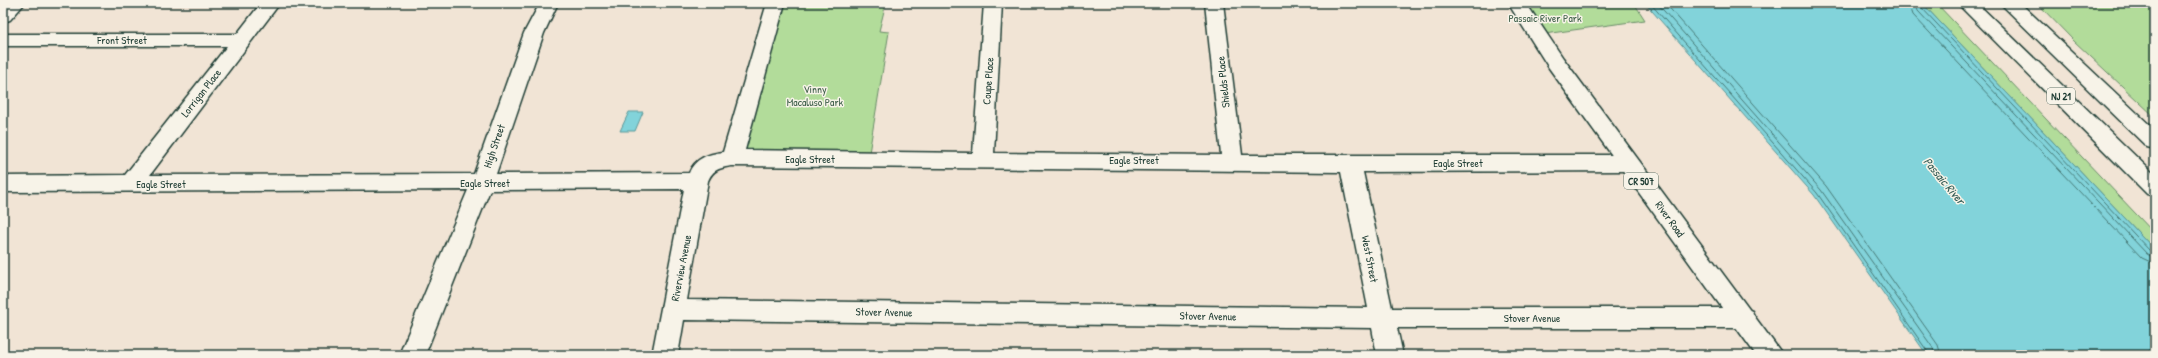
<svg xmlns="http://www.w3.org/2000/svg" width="2158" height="358" font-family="'Patrick Hand',sans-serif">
	<rect width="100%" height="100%" fill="#f1e4d5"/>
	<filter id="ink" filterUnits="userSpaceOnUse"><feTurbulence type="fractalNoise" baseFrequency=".025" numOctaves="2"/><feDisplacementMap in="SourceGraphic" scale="8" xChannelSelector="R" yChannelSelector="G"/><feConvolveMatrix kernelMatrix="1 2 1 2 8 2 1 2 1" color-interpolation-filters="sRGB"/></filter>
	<g filter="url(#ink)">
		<path fill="#b2dc9a" stroke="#688c67" d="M776,3H886L879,31L889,32L868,159L732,158Z
			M1517,3H1634L1645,20L1537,35Z
			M1922,3H1936L2155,234V250Z
			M2037,3H2155V117L2074,41Z"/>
		<path fill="#82d3da" stroke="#5a9798" d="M1645,3H1922L2155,250V355H1927L1814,195Z
			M629,112H643L635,131H620Z"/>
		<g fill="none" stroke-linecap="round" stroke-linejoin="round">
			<path stroke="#477976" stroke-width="1" d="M1650,3L1817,193L1930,355
				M1657,3L1821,190L1933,348L1935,355
				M1665,3L1826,186L1938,345L1941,355
				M1909,3L1913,15L2142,258L2155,264
				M1915,3L1918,11L2147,254L2155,258
				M1920,3L1921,7L2150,251L2155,252"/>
			<g stroke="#1f3d34" stroke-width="3">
				<path id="minor" d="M5,3H25L10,20L3,22V5Z
					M261,3H280L150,175L474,174L524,33L540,3H558L544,33L496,174L689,173C695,158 708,154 723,152L767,3H785L745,150L973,153L984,3H1002L994,153L1221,155L1205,3H1223L1242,155H1628L1636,158L1639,163L1636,168L1628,171L1363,172L1392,308H1743L1752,311L1755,318L1752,325L1743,328H1397L1403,355H1377L1372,328L684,320L678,355H652L684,189L490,190L425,355H399L468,190L3,192V176L125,175L227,46H3V34H237ZM732,166L1341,172L1368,308L687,300L708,181C713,169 720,168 732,166Z"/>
			</g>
			<g stroke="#1f3d34" stroke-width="3">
				<path id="major" d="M1508,3H1526L1563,58L1783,355H1756L1549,68Z"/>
			</g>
			<g stroke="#1f3d34" stroke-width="3">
				<path id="highway" d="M1957,3H1977L2155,175V196L2147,194Z
					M2000,3H2020L2155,130V149L2147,147Z"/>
			</g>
			<use href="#minor" fill="#f7f3e8" fill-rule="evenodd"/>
			<use href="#major" fill="#f7f3e8" fill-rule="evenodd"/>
			<use href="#highway" fill="#f7f3e8" fill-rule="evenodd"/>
		</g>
	</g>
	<g text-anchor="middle" stroke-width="3" stroke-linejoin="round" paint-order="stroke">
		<g fill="#f7f3e8" stroke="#60746a" stroke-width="1">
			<rect x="2047" y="88" width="28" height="16" rx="3"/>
			<rect x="1624" y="173" width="34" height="16" rx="3"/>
		</g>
		<g font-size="10" font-weight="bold" fill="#1f3d34">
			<text x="2061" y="100">NJ 21</text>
			<text x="1641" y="185">CR 507</text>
		</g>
		<g font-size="11" fill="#3c5d48" stroke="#f7f3e8">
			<text x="1545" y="22">Passaic River Park</text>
			<text x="815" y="93">Vinny<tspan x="815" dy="13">Macaluso Park</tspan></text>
		</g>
		<g font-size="11" fill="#1f3d34" stroke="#f7f3e8">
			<text x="122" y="44">Front Street</text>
			<text transform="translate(988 81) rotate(-86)" y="4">Coupe Place</text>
			<text transform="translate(1223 82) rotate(-96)" y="4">Shields Place</text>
			<text transform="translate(201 93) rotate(-52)" y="4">Lorrigan Place</text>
			<text transform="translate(494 146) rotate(-71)" y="4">High Street</text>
			<text x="810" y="163">Eagle Street</text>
			<text x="1134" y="164">Eagle Street</text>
			<text x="1458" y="167">Eagle Street</text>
			<text x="485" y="187">Eagle Street</text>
			<text x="161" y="188">Eagle Street</text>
			<text transform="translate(1670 219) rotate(54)" y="4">River Road</text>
			<text transform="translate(1370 259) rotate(79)" y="4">West Street</text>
			<text transform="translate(681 268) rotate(-79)" y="4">Riverview Avenue</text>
			<text transform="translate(884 312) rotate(1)" y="4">Stover Avenue</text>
			<text transform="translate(1208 316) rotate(1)" y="4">Stover Avenue</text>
			<text x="1532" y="322">Stover Avenue</text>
		</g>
		<g font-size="12" font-style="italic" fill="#335b55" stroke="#f7f3e8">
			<text transform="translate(1944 181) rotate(50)" y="4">Passaic River</text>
		</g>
	</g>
	<rect width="2158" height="358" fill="none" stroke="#f7f3e8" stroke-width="16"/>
	<rect x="8" y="8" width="2142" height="342" fill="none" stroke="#1f3d34" stroke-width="1.5" filter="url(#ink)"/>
</svg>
